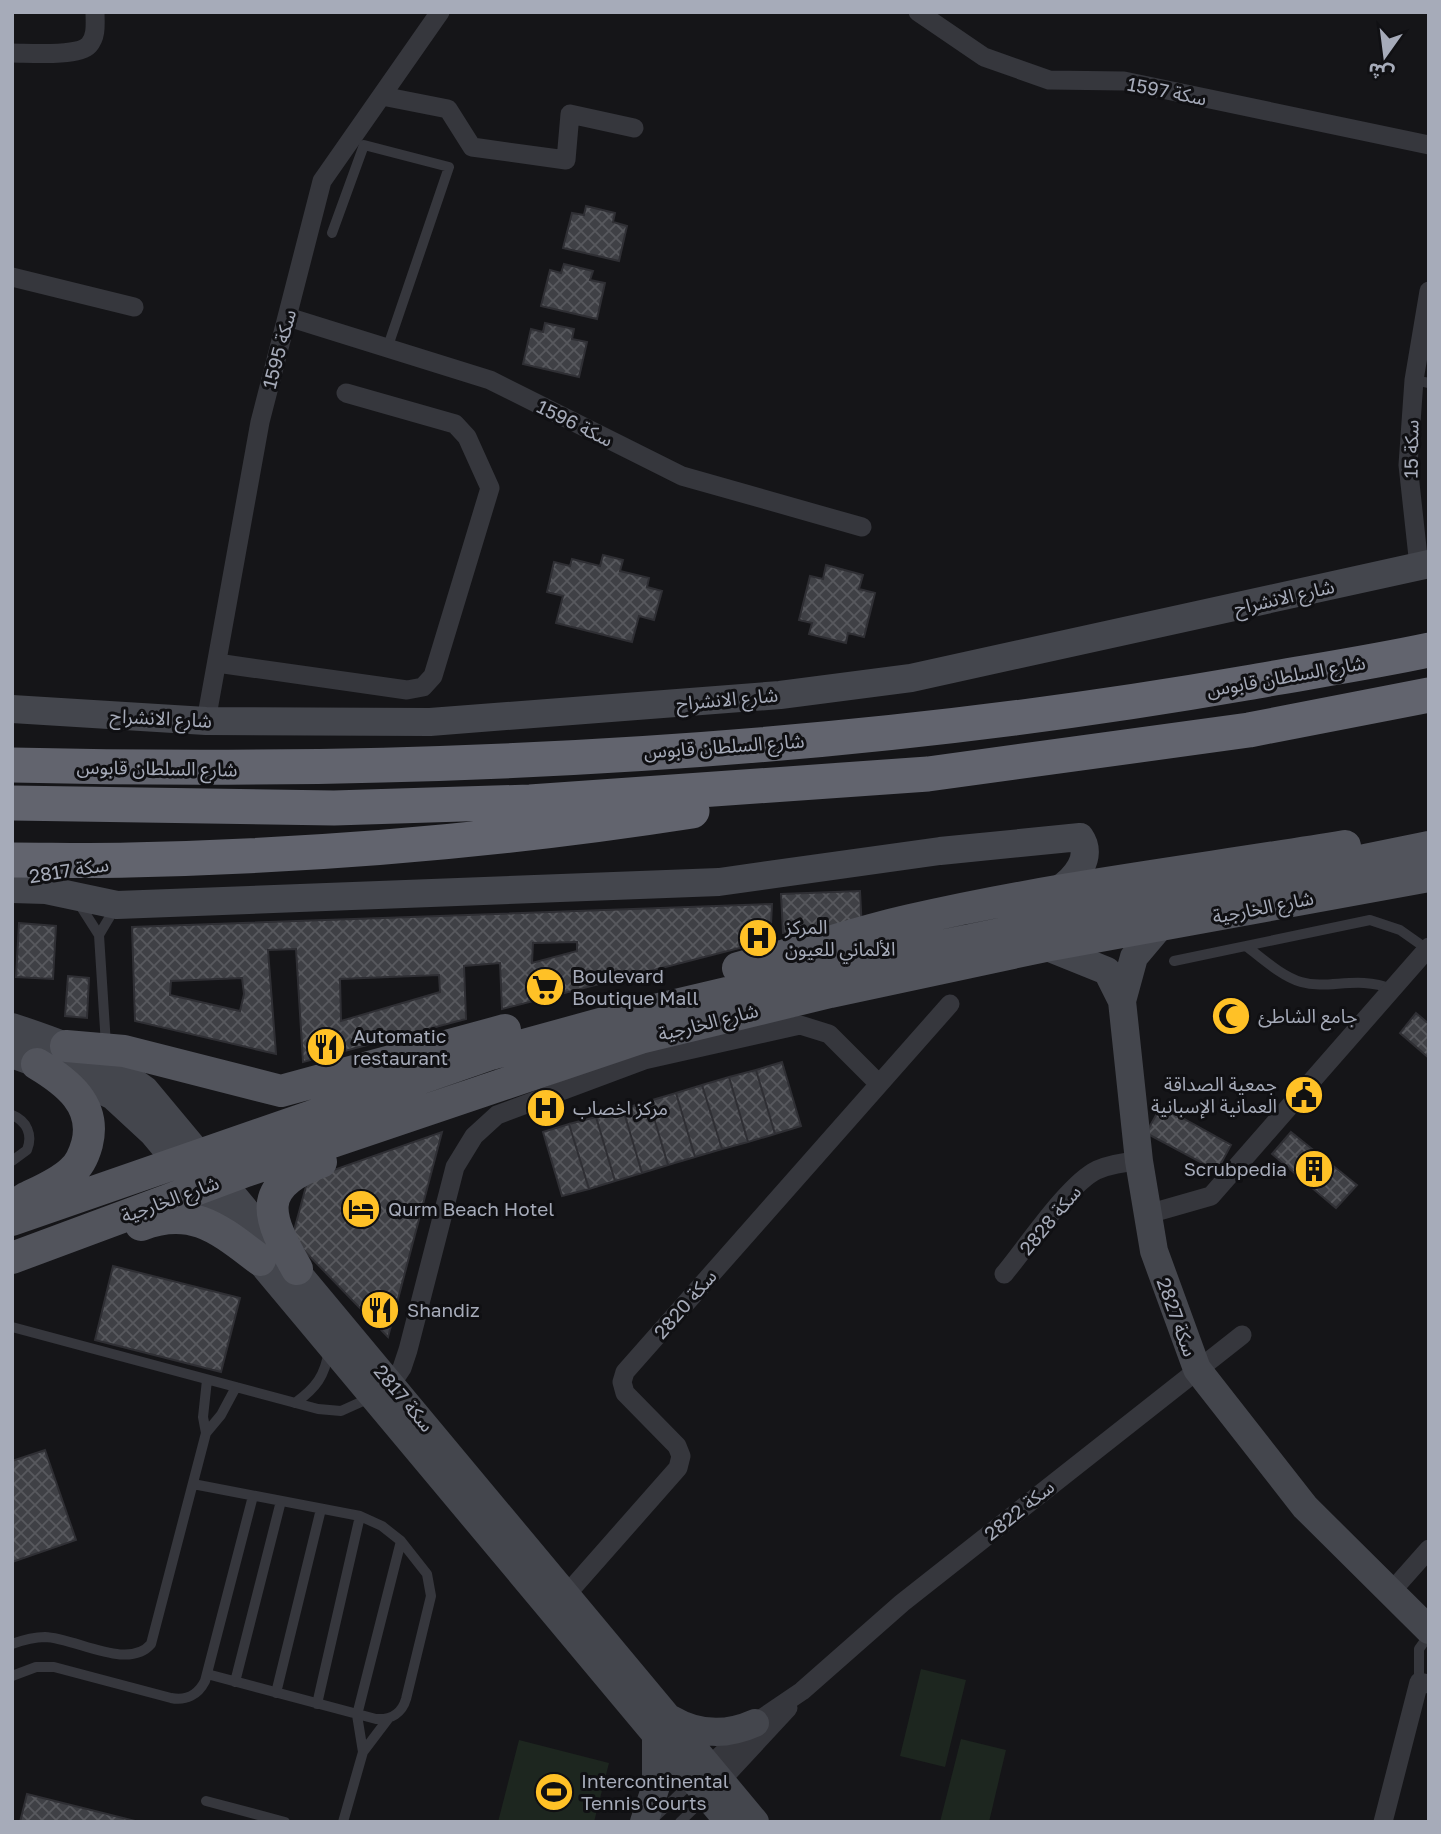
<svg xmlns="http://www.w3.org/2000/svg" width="1441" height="1834" font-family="'Golos Text','Noto Sans Arabic',sans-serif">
	<defs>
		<pattern id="building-cross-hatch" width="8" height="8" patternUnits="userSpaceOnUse" patternTransform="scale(1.75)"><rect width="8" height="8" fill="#3f4045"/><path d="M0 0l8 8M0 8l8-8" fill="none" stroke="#58595e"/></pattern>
	</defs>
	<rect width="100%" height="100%" fill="#151518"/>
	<path fill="#1d261f" d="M921,1669L966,1680L945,1767L900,1756Z
		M961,1739L1006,1750L989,1822H940Z
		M519,1740L609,1763L594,1822H498Z"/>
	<path fill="url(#building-cross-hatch)" stroke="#2f2f34" stroke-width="2" fill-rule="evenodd" d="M586,206L615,213L613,222L627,226L619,261L563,248L572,213L584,215Z
		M564,264L593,271L590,280L605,283L597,319L541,306L550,270L561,273Z
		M545,323L574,329L572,339L587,342L579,377L523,364L531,329L543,332Z
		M603,555L623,560L620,571L649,578L647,587L662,591L654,620L639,616L632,642L556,623L563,596L547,592L554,562L570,566L572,559L600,566Z
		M826,565L863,575L859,589L875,593L864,637L848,633L846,643L809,634L812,623L799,620L810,576L823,579Z
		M860,891L862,930L783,933L781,894Z
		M772,904L770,946L751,945L502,1009L500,963L464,966L466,1019L303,1062L296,949L268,950L276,1054L135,1021L132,927ZM577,942V951L532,963L533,943ZM439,975L440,992L341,1021L340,979ZM242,978L244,994L240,1011L170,995L171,981Z
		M19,923L56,926L53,979L16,977Z
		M68,976L89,978L87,1018L65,1016Z
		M1416,1013L1429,1024V1058L1400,1033Z
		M782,1062L801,1126L775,1134L756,1070Z
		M756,1070L775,1134L748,1142L729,1077Z
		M729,1077L748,1142L722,1149L702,1085Z
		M702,1085L722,1149L695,1157L676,1093Z
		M676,1093L695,1157L668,1165L649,1101Z
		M649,1101L668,1165L642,1173L623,1109Z
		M1161,1106L1231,1145L1217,1171L1146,1133Z
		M623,1109L642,1173L615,1181L596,1117Z
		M596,1117L615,1181L589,1189L569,1124Z
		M569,1124L589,1189L562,1196L543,1132Z
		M442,1132L388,1337L292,1238L308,1179Z
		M1291,1132L1357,1185L1336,1208L1272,1154Z
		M113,1266L240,1298L221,1372L95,1340Z
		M45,1450L76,1540L12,1562V1461Z
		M27,1794L139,1822H20Z"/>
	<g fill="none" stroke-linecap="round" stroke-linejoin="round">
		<path stroke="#36373d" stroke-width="10" d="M332,233L364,145L449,167L388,346
			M1414,380L1429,383
			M78,902L99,935L106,1045
			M99,935L115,908
			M1246,946C1262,958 1281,976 1301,982C1329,990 1357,975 1392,989
			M1174,961L1370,920L1400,930L1427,949
			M12,1115C27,1121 33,1135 27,1150L12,1161
			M12,1327L318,1409L341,1411L372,1397
			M295,1403C316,1388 325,1376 329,1350
			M206,1433L221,1415L236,1387
			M193,1484L360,1516L382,1526L401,1541L427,1574L431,1596L406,1699C402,1713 391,1720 376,1719L207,1674
			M12,1644C23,1640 33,1637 45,1637C76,1638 128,1671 151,1644L206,1433L203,1417L207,1380
			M12,1676L36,1667H54L171,1698C186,1701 198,1695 205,1681L253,1496
			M235,1682L281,1501
			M1419,1682V1649L1429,1635
			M276,1693L321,1509
			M317,1704L360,1516
			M363,1752L357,1715L401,1541
			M206,1801L285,1822
			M653,1819L693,1781
			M343,1822L363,1752L388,1719
			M680,1822L705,1798"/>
		<path stroke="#36373d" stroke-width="19" d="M918,12L984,57L1049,80L1124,81L1429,145
			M12,53C29,53 78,57 89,45C97,36 95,23 95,12
			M382,96L448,109L472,147L566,160L570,114L634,128
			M12,277L134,307
			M288,317L490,380L682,476L862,527
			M1419,566L1408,465L1414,380L1429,291
			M217,663L407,690L423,687L433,676L490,488L467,437L455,424L346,393
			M206,721L260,422L322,181L440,12
			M1148,1214L1211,1196L1429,947
			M1004,1274C1026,1248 1068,1184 1097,1170C1111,1164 1125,1162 1139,1161
			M392,1383L402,1368L408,1350L455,1167L474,1136L497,1115L644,1060L800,1025L829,1034L878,1083
			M1390,1593L1429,1549
			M559,1603L678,1468L681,1456L677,1446L625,1393L622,1382L625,1372L950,1004
			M700,1775L755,1723L802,1691L902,1603L1242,1335
			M713,1789L788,1708
			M1383,1822L1419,1682L1429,1684"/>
		<path stroke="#44464d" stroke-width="28" d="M12,709L206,721L430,722L780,695L911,678L1429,564
			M12,889L46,890L117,905L719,882L940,851L1080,837C1094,857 1075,879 1058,890
			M1161,925L1134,957L1122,1001L1139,1161L1154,1251L1197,1369L1305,1507L1429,1630
			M1045,946L1107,971L1122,1001
			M12,1027C61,1043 104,1059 145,1090L755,1822
			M12,1054L72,1076L113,1096L153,1133L729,1822
			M671,1719C698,1735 726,1736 755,1723
			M644,1822L656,1786V1736"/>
		<path stroke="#52545c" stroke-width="32" d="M738,968C796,954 852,933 911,920C1054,887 1200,870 1345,846
			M66,1046L124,1051L281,1091L505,1030
			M24,1199C40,1191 58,1184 71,1172C80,1165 84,1155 87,1144C97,1105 67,1082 37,1064
			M12,1220L491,1054L633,1015L828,969L1429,847
			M141,1225C193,1205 220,1230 260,1260
			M12,1258L246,1171L640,1038L830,992L1045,946L1429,876
			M297,1269C268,1218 253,1187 321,1162"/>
		<path stroke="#62646e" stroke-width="35" d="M12,765C424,775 839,754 1246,683C1307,672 1368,663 1429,650
			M12,803L334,808L530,802L928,774L1249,730L1429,695
			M12,860C51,860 90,861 129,860C317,856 506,840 692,811"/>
	</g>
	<defs>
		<g id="hospital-disc" transform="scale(2.0125)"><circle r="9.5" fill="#ffc126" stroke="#101013"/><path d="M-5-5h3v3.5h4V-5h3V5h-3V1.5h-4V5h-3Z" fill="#111"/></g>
		<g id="supermarket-disc" transform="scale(2.0125)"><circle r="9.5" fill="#ffc126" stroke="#101013"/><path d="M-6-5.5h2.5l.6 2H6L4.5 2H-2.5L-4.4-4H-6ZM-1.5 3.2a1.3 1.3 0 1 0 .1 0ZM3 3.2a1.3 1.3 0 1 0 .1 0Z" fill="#111"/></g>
		<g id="mosque-disc" transform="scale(2.0125)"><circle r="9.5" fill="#ffc126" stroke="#101013"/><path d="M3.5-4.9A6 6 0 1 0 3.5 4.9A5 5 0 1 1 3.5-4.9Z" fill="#111"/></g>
		<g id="restaurant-disc" transform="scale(2.0125)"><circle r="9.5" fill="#ffc126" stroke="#101013"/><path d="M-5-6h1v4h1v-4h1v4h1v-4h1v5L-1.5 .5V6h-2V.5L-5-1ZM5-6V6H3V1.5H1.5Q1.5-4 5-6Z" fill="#111"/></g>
		<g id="civic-disc" transform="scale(2.0125)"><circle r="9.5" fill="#ffc126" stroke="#101013"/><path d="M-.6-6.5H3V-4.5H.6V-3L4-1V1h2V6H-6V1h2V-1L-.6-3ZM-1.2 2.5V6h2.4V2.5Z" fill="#111"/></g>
		<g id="building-disc" transform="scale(2.0125)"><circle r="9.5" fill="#ffc126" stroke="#101013"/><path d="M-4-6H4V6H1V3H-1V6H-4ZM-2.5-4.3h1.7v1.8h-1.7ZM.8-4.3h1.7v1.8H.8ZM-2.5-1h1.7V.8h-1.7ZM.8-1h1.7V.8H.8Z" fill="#111"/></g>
		<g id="hotel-disc" transform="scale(2.0125)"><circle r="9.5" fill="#ffc126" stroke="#101013"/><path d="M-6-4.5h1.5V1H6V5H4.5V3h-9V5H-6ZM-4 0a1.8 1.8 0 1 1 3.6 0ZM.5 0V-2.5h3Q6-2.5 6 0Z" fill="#111"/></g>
		<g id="stadium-disc" transform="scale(2.0125)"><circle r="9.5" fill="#ffc126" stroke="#101013"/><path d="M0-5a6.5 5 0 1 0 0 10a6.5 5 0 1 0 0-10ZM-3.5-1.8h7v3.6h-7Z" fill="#111"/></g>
	</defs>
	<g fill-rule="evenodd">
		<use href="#hospital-disc" x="758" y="938"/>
		<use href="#supermarket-disc" x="545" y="987"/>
		<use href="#mosque-disc" x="1231" y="1016"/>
		<use href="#restaurant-disc" x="326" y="1047"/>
		<use href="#civic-disc" x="1304" y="1095"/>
		<use href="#hospital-disc" x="546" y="1108"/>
		<use href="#building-disc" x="1314" y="1169"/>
		<use href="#hotel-disc" x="361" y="1209"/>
		<use href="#restaurant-disc" x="380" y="1310"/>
		<use href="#stadium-disc" x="554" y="1792"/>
	</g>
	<g text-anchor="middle" stroke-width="6" stroke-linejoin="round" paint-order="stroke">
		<g font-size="19" fill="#a6abb9" stroke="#101013">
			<text transform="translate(1167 91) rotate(11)" y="7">سكة 1597</text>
			<text transform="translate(279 349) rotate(-75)" y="7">سكة 1595</text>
			<text transform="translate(575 423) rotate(26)" y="7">سكة 1596</text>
			<text transform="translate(1411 449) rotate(-89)" y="7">سكة 15</text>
			<text transform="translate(1284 597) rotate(-13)" y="7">شارع الانشراح</text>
			<text transform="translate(1286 676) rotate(-10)" y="7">شارع السلطان قابوس</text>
			<text transform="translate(727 699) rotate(-5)" y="7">شارع الانشراح</text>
			<text transform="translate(161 718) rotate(3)" y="7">شارع الانشراح</text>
			<text transform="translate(724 746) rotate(-4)" y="7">شارع السلطان قابوس</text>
			<text transform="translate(157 768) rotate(1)" y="7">شارع السلطان قابوس</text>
			<text transform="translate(69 870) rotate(-9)" y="7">سكة 2817</text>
			<text transform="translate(1263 907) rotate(-11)" y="7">شارع الخارجية</text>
			<text transform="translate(708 1022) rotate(-14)" y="7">شارع الخارجية</text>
			<text transform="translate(170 1199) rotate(-20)" y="7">شارع الخارجية</text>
			<text transform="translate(1050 1220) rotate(-50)" y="7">سكة 2828</text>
			<text transform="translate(685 1304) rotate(-49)" y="7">سكة 2820</text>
			<text transform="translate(1177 1317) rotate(70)" y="7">سكة 2827</text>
			<text transform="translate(404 1398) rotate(50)" y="7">سكة 2817</text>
			<text transform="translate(1019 1510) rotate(-39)" y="7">سكة 2822</text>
		</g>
		<g font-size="19" fill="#a6abb9" stroke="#101013" text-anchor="start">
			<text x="785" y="934">المركز<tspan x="785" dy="22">الألماني للعيون</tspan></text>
			<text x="572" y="983">Boulevard<tspan x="572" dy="22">Boutique Mall</tspan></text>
			<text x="1258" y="1023">جامع الشاطئ</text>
			<text x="353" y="1043">Automatic<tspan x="353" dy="22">restaurant</tspan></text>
			<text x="1277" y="1091" text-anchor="end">جمعية الصداقة<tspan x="1277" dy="22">العمانية الإسبانية</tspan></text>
			<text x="573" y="1115">مركز اخصاب</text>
			<text x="1287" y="1176" text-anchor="end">Scrubpedia</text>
			<text x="388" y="1216">Qurm Beach Hotel</text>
			<text x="407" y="1317">Shandiz</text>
			<text x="581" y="1788">Intercontinental<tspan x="581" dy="22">Tennis Courts</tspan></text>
		</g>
	</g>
	<rect width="1441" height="1834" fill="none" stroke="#a6abb9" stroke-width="28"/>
	<g transform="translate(1385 56) rotate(194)" stroke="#101013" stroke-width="5" paint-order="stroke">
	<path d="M0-5L12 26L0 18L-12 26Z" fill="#a6abb9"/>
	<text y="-10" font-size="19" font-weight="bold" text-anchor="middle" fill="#a6abb9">ش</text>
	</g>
</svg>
